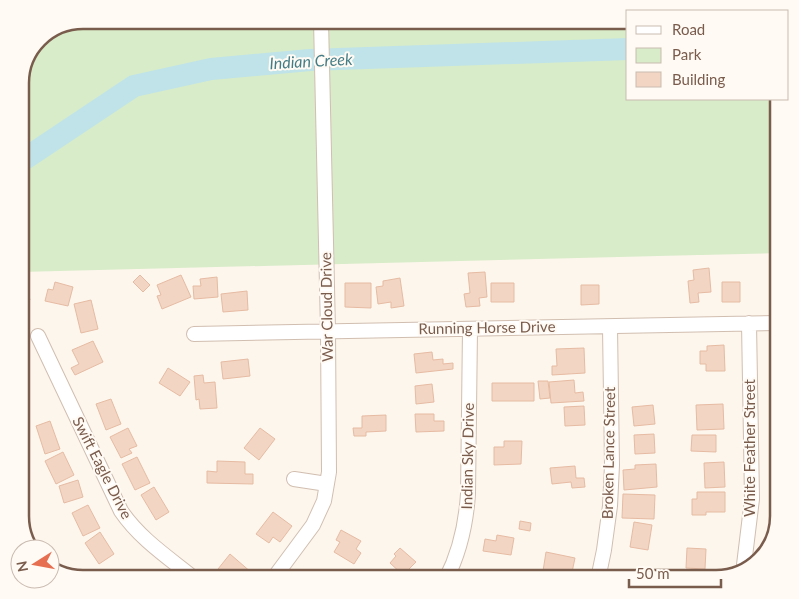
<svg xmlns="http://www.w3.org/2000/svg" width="799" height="599" font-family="Lato,sans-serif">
	<rect width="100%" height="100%" fill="#fdf6ec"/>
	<path fill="#d8ecc9" d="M83,20H628V99H779V253L20,272V79L41,36Z"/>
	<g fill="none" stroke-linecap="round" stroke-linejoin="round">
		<path stroke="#bfe3e8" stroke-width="22" d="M20,162L134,86L211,69L310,60L628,49"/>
	</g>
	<path fill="#f3d5c3" stroke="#e6bba3" d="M709,268L711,292L698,293L699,302L690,303L688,281L694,280L693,270Z
		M485,272L487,297L479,298L480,306L466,307L464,294L470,293L468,273Z
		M140,275L150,285L143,292L133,282Z
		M181,275L191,297L162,309L157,296L161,295L157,285Z
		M217,277L218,297L194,299L193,286H201L200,279Z
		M400,278L404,306L391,308V302L378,304L376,287L383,286V281Z
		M25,281L30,300L20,302V282Z
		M55,282L73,287L68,306L45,301L48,289L53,290Z
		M722,282H740V302H722Z
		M345,283H371V308L345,307Z
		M491,283H514V302H491Z
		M581,285H599V304L581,305Z
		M247,291L248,310L223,312L221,294Z
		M91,300L98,329L81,333L74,304Z
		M93,341L103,362L75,375L71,368L79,364L72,350Z
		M724,345L725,371H706V364H700V351H707V346Z
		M772,345H779V372H774Z
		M584,348L585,373L552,375V366H557L556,349Z
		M432,352L433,360L443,359V364L453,363V369L416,373L414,354Z
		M248,359L250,376L223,379L221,362Z
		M168,368L190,382L180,396L159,383Z
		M203,375L204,383L215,382L217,408L200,409L199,399L196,400L194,376Z
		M774,375H779V387H774Z
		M20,377L25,386L20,388Z
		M574,380L575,393L583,392L584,401L551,403L549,382Z
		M538,381H548L550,398L540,399Z
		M492,383H534V401H492Z
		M432,384L434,402L416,404L415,386Z
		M111,399L121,424L106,430L96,404Z
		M723,404L724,429L697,430L696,405Z
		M653,405L655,424L634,426L632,407Z
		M584,406L585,425L565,426L564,407Z
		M415,414H434V421H444V431L416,432Z
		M386,415V431L366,432V436H354L353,428H362V416Z
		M50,421L60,449L45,454L36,426Z
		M128,428L137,446L129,449L132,453L121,458L110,437Z
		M260,428L275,439L259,460L244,448Z
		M777,433H779V451H777Z
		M654,434L655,453L635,454L634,435Z
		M692,435H716V452L691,451Z
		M504,441H522L521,464L494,465V447H504Z
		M63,452L74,475L56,484L45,461Z
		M137,457L150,483L135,490L122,464Z
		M217,461L245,462V474H253V484L207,483V471L217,472Z
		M776,461H779V485H775Z
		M724,462L725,487L705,488L704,463Z
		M656,464L657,487L624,490L623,470L635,469V465Z
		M575,466L576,478H584L585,487L572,488L571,482L552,484L550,468Z
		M78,480L83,497L64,503L59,486Z
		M154,487L169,512L156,520L141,495Z
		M697,492H725V512H706V515H692V499H697Z
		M623,494L655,495L654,519L622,518Z
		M88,505L100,528L83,536L72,513Z
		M774,505H779V515H774Z
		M273,512L292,526L280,542L273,537L269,543L256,534Z
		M520,521L531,523L530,531L519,529Z
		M634,522L652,525L648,550L630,547Z
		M341,530L361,541L356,549L361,553L354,564L334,552L340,542L336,540Z
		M100,532L114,554L99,564L85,543Z
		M497,535L514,538L511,555L483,551L485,539L496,541Z
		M400,548L416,562L403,575L390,563L396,556L394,554Z
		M687,548L706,549L705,569L686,568Z
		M546,552L575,558L571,577L543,571Z
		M230,554L252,573L247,579H230L218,569Z
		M680,576L700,579H680Z"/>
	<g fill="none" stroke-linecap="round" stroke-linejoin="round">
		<g stroke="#d1beb0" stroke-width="16">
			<path id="street" d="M194,334L779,323
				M38,336L121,511C140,539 169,558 195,579
				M294,479L327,484
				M743,573L752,499L749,323
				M273,579L313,525L324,501L329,472L328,331L321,20
				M446,579C460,552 466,524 468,494L470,329
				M598,579L604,550L610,506L612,465L610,327"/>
		</g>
		<use href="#street" stroke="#fff" stroke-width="14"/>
	</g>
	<g text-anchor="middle" stroke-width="4" stroke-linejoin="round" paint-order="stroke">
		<g font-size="15" fill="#7a5c4d" stroke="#fffaf3">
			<text transform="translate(327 307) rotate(-91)" y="5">War Cloud Drive</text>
			<text transform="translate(487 328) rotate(-1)" y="5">Running Horse Drive</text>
			<text transform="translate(750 448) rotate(-90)" y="5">White Feather Street</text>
			<text transform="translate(609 453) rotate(-89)" y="5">Broken Lance Street</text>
			<text transform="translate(468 456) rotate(-89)" y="5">Indian Sky Drive</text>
			<text transform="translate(102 468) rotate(63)" y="5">Swift Eagle Drive</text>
		</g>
		<g font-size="16" font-style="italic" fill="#437c86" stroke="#fffaf3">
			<text transform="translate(311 61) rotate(-3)" y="6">Indian Creek</text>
		</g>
	</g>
	<path d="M0 0H799V599H0ZM83 29H716A54 54 0 0 1 770 83V516A54 54 0 0 1 716 570H83A54 54 0 0 1 29 516V83A54 54 0 0 1 83 29Z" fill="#fffaf3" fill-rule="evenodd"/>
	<path fill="none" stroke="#7a5c4d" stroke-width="2.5" d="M83 29H716A54 54 0 0 1 770 83V516A54 54 0 0 1 716 570H83A54 54 0 0 1 29 516V83A54 54 0 0 1 83 29Z"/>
	<rect x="626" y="10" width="162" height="90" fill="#fffaf3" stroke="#cabbb1"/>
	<rect x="636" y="26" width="25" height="8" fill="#ffffff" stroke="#cabbb1"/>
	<text x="672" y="35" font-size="15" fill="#7a5c4d">Road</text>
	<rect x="636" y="48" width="25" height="15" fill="#d8ecc9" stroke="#cabbb1"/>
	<text x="672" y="60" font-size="15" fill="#7a5c4d">Park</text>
	<rect x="636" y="72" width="25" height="15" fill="#f3d5c3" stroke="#cabbb1"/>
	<text x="672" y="85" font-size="15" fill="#7a5c4d">Building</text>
	<g transform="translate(35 564) rotate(259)"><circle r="24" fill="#fffaf3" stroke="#cabbb1"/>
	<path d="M0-4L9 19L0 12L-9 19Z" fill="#e76f51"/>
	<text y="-8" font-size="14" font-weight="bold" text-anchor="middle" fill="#7a5c4d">N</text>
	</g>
	<path d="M629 579v8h92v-8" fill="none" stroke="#7a5c4d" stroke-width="2.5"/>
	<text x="636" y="579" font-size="15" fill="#7a5c4d" stroke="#fffaf3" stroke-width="4" paint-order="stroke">50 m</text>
</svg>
